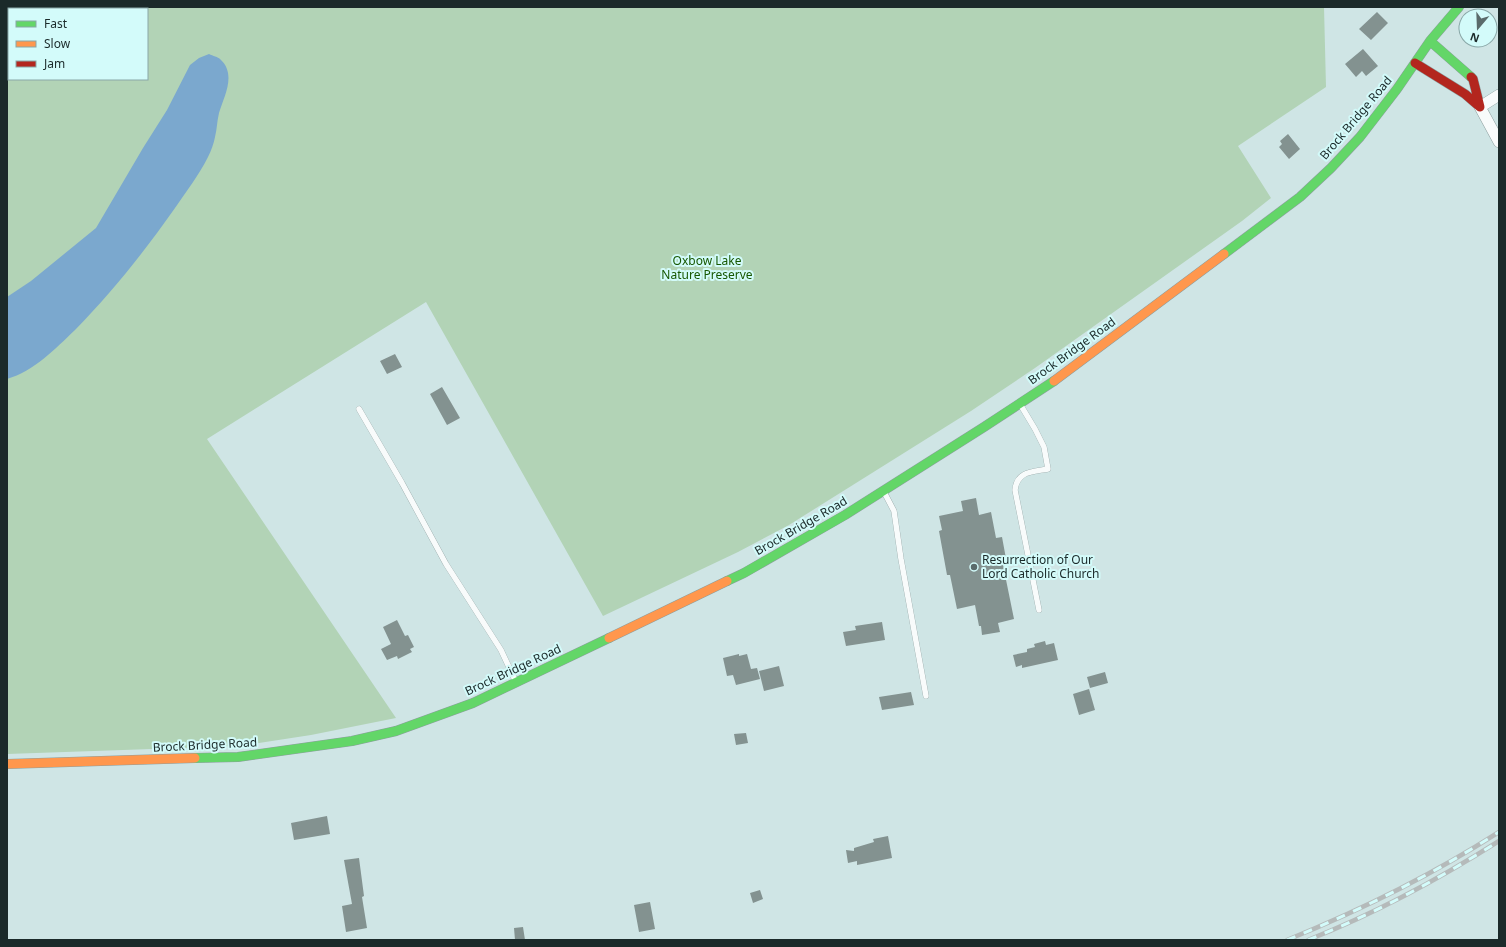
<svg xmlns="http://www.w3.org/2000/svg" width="1506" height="947" font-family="'Noto Sans',sans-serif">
	<rect width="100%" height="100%" fill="#cfe5e5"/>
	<path fill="#b2d3b6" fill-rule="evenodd" d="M7,7H1324L1326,87L1238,146L1271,198L1242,221L1035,368L971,411L789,525L738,552L603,616L426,302L207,439L396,718L311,735L239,746L7,754ZM9,9H147V79H9Z"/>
	<path fill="#7ba8ce" d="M209,54C213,56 218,57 220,59C237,74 224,96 219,113C217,121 217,129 215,137C214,143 211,151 208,157C199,175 186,192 175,208C144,252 113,291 75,330C55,349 34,371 7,379V297L31,281L96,228L143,148L167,110L190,65L199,58Z"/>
	<path fill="#839290" d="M1377,12L1388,23L1371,40L1359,29Z
		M1363,49L1378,66L1366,76L1362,71L1356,77L1345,64Z
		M1288,134L1300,149L1289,159L1279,147L1282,144L1280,141Z
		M395,354L402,367L387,374L380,361Z
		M442,387L460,418L447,425L430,394Z
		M976,498L979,515L991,512L996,538L1002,537L1007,564L1003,565L1014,619L998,623L1000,632L982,635L981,626H979L975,605L957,609L950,575H947L939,531L942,530L939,516L963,511L961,501Z
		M397,620L405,636L408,635L414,647L410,649L412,652L398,659L397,656L387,660L381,649L391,644L383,627Z
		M882,622L885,640L846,646L843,632L856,630L855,626Z
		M1045,641L1046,645L1054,643L1058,660L1022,668V665L1016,667L1013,655L1027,652V649L1035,647L1034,644Z
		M739,654V656L747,654L751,669L757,668L760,679L736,685L733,675L727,676L723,658Z
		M779,666L784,686L764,691L759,671Z
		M1105,672L1108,683L1090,688L1087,677Z
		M1089,689L1095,710L1079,715L1073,694Z
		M911,692L914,705L882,710L879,697Z
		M746,733L748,743L736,745L734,734Z
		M327,816L330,834L294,840L291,823Z
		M888,836L892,858L857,865V861L848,863L846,850L854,851V848L874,842L873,839Z
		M359,858L364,896L362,897L367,928L346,932L342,906L352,904L344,860Z
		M760,890L763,899L753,903L750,893Z
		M650,902L655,929L639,932L634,905Z
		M523,927L525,940H515L514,928Z"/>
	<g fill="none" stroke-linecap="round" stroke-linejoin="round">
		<g stroke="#8c9e9e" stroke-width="6">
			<path id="lane" d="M1020,404L1035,429L1044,447L1048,469C1032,472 1017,471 1015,490L1039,610
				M359,409L402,483L446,564L501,650L515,680
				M884,492L894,511L901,559L926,696"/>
		</g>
		<g stroke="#8c9e9e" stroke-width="12">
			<path id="street" d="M1499,95L1480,107L1499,142"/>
		</g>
		<g stroke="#8c9e9e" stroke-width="10">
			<path id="fast" d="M1430,41L1471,77
				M1224,254L1300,197L1331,168L1360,137L1397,89L1430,41L1459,7
				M727,581L744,573L845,515L984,427L1054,381
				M195,758L238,757L352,741L396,731L473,703L609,638"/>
		</g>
		<g stroke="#8c9e9e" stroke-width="10">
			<path id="slow" d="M1054,381L1224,254
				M609,638L727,581
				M7,764L195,758"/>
		</g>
		<g stroke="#8c9e9e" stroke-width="10">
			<path id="jam" d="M1415,63L1465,94L1480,107L1473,79L1471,77"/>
		</g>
		<use href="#lane" stroke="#f8fbfb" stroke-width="5.5"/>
		<use href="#street" stroke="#f8fbfb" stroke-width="11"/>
		<use href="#fast" stroke="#63d668" stroke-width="9"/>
		<use href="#slow" stroke="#ff974d" stroke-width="9"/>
		<use href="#jam" stroke="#b3261e" stroke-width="9"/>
		<g stroke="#b5baba" stroke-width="4.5">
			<path id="rail" d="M1287,940C1361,910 1432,875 1499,832
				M1308,940C1374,914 1439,879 1499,841"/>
		</g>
		<use href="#rail" stroke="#d3fbfa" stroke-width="3" stroke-dasharray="9" stroke-linecap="butt"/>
	</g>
	<circle fill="#5a6b6b" stroke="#d3fbfa" stroke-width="1.5" cx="974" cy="567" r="4"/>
	<g text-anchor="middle" stroke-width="4" stroke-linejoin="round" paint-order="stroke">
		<g font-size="12" fill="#1b2a2a" stroke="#d3fbfa">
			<text transform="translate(1356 118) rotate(-50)" y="4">Brock Bridge Road</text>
			<text transform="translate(1072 351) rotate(-36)" y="4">Brock Bridge Road</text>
			<text transform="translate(801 526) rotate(-30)" y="4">Brock Bridge Road</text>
			<text transform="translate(513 670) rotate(-25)" y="4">Brock Bridge Road</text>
			<text transform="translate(205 745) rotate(-3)" y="4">Brock Bridge Road</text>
		</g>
		<g font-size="12" fill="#175700" stroke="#d3fbfa">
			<text x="707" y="265">Oxbow Lake<tspan x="707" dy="14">Nature Preserve</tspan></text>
		</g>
		<g font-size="12" fill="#1b2a2a" stroke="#d3fbfa" text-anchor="start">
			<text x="982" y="564">Resurrection of Our<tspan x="982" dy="14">Lord Catholic Church</tspan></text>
		</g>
	</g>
	<rect width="1506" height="947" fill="none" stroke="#1b2a2a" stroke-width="16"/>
	<rect x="8" y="8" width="140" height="72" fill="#d3fbfa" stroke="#89a7a7"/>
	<rect x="16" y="21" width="20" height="6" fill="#63d668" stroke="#89a7a7"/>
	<text x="44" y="28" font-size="12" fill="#1b2a2a">Fast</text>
	<rect x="16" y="41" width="20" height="6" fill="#ff974d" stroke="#89a7a7"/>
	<text x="44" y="48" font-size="12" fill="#1b2a2a">Slow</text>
	<rect x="16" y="61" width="20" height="6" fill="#b3261e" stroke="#89a7a7"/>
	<text x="44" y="68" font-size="12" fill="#1b2a2a">Jam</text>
	<g transform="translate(1478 28) rotate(199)"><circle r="19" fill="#d3fbfa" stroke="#89a7a7"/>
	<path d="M0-3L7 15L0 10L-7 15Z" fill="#5a6b6b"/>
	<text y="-6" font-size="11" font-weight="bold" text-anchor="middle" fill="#1b2a2a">N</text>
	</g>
</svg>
